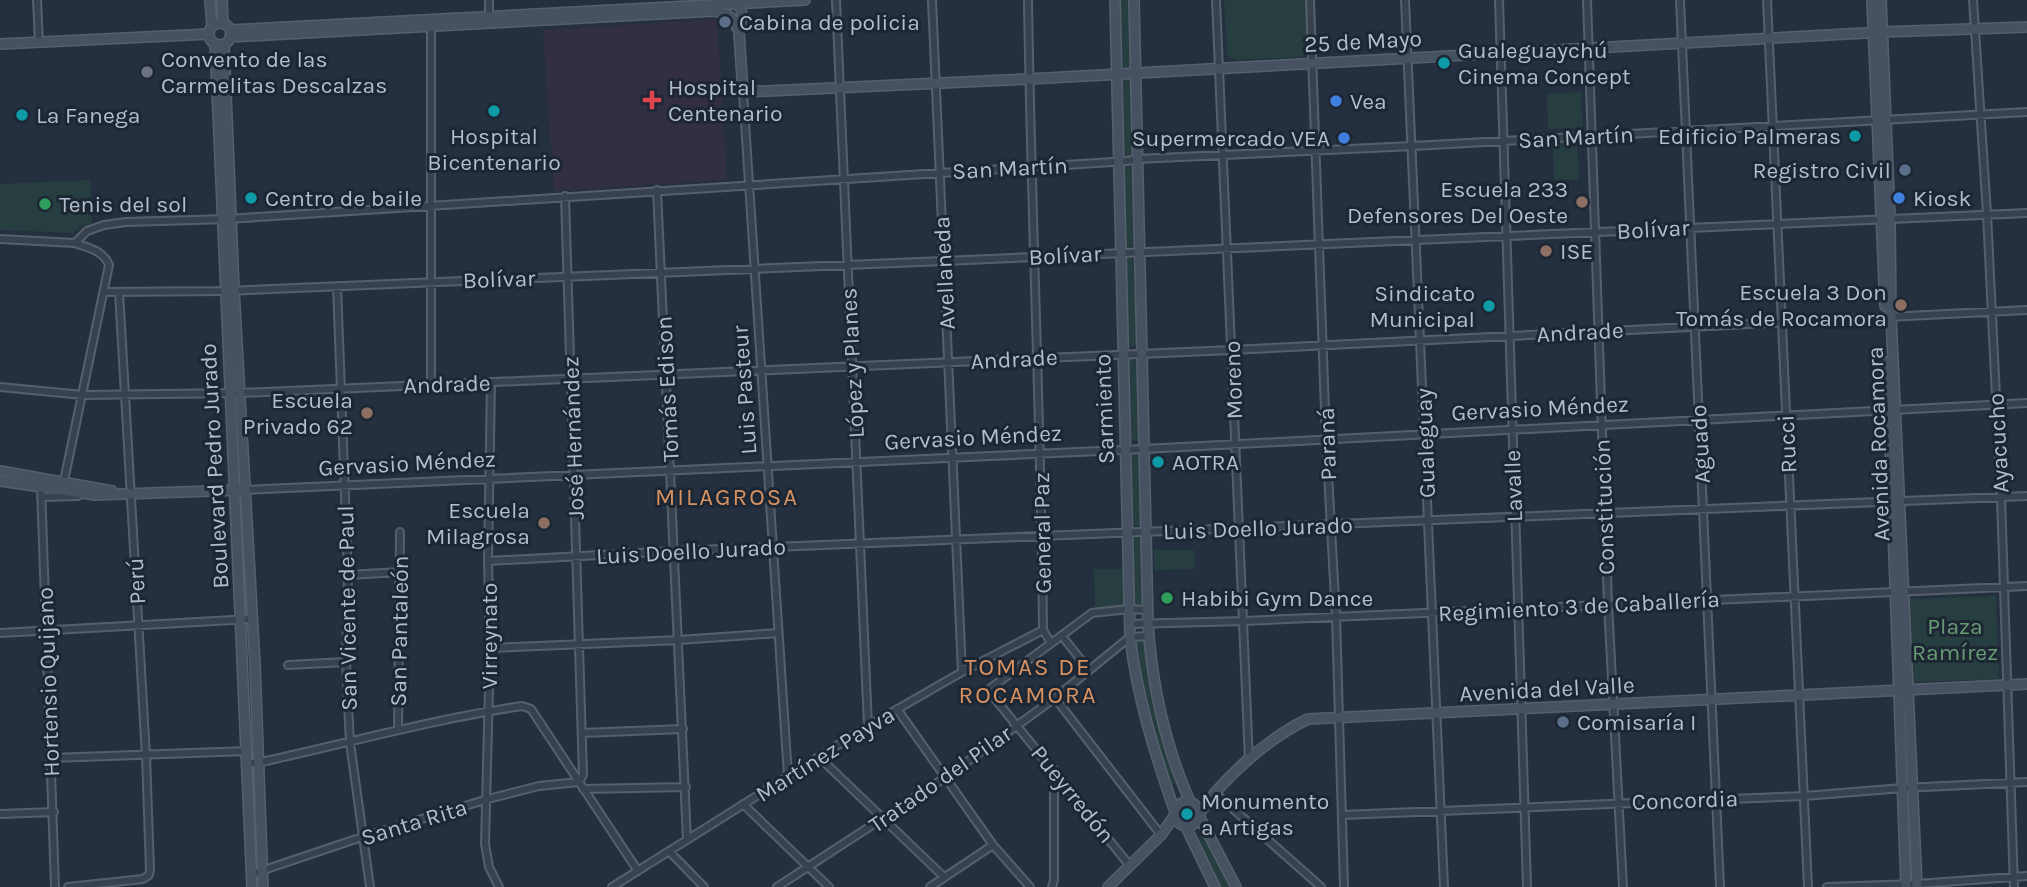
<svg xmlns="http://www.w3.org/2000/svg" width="2027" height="887" font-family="Karla,sans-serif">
	<rect width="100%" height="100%" fill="#24303f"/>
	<path fill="#323040" d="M717,19L727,180L554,191L543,30Z"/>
	<path fill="#263e40" d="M1119,0H1129L1131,64L1128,68L1120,66Z
		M1224,0H1305L1308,52L1302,57L1236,60L1230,58L1227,54Z
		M1124,79L1132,83L1133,154L1130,158L1124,157L1122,154L1121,81Z
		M1581,92L1583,128L1548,129L1547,94Z
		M1577,141L1579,180H1554L1553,142Z
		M1127,165L1133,169L1134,244L1129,248L1125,247L1122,167Z
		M90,180L92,224L80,227L73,233L0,230V184Z
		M1129,256L1134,261L1136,343L1133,347L1127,346L1125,257Z
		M1131,358L1137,363L1139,437L1136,441L1128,438V359Z
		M1137,454L1139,458L1141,522L1138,526L1134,525L1131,521L1129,458L1132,454Z
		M1135,537H1139L1141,541L1143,602L1140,607H1137L1134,602L1133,540Z
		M1154,550H1194L1195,569L1154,570Z
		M1094,569H1125L1127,604L1123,609L1095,613Z
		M1996,596L1999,679L1914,682L1910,599Z
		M1138,639L1145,641L1151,691L1177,782L1173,785L1169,782L1155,743L1142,692L1136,641Z
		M1203,835L1233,887H1220L1194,840Z"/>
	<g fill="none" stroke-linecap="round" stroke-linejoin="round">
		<g stroke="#56606d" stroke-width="10">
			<path id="street" d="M37,0L39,43
				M489,0V18
				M836,0L868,726
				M932,0L962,672
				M1028,0C1031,210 1041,420 1043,630L1051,643
				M1216,0L1249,760
				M1310,0L1326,438L1336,617L1344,887
				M1405,0L1444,887
				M1499,0L1527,887
				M1587,0L1608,604L1623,887
				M1680,0L1720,887
				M1767,0L1808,887
				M1973,0L1987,214L2001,498L2014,887
				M431,27V384
				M743,92L788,776
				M657,190L687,840
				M565,196L583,775L579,782
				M0,239L75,243L87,231L104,225L126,222L227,219L1127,161L1137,159L1413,146L2027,112
				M337,286L348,575L346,662L350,743L370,887
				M104,292L225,291L944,261L2027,213
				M491,382L488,561L490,648L485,844L489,867L499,887
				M0,387L83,395L240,393L1232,350L2027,310
				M64,481L109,265C103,250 88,248 75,243
				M41,486L55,887
				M245,490L1144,449L2027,403
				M41,497L78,496
				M488,561L674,551L2027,496
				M348,575L400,572
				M1130,624L1244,621L2027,586
				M0,633L251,619
				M1062,636L1089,670
				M490,648L679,640L778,633
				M288,665L346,662
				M1055,698L1161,835
				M897,709L993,845L1030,887
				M398,730L400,532
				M582,733L683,729
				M819,757L944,877
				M51,758L248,751
				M246,763H257C345,744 433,719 522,706L531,709L638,871
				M583,789L686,787
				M1214,792L1321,887
				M743,804L829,887
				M0,814L54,812
				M1342,815L1804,796L1903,788L2027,782
				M669,851L704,887
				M1130,866L988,690L1092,613L1129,609L1147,610
				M252,874L362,837L488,799L539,786L579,782
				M68,887L143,879L149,875L150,869L146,756L119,292
				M612,887L868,726L962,672L1043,630
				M777,887L946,777L1055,698L1130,637L1149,636
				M930,887L993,845
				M1052,887L1054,880V769
				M1827,887L1917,884L2027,876"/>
		</g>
		<g stroke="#56606d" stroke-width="12">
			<path id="secondary" d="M210,0L212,27
				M222,0L223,24
				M1115,0L1130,637C1137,698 1155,754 1175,812
				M1134,0L1148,624C1152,686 1165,745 1190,802
				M1872,0L1885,306
				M1881,0L1890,219L1891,316L1917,887
				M737,3L741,9L742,16L739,33L743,92L1029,79L1883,32L2027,27
				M209 34a11 11 0 1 1 22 0a11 11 0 1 1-22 0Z
				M230,30L805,0
				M230,37L714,11C726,13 733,16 737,28
				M0,44L209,34
				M215,44L252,887
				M224,44L234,290L255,664L263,887
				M1887,362L1906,887
				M0,471L112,491
				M0,481L95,495L239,490
				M1175 814a12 12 0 1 1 24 0a12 12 0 1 1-24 0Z
				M1199,814C1223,778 1268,738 1308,719L2027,684
				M1199,816L1236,887
				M1185,825L1215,887
				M1108,887L1161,835L1175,815"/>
		</g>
		<use href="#street" stroke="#38424f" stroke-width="6"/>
		<use href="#secondary" stroke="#465162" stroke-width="9"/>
	</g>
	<g fill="#5c6f8a" stroke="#1d2734" stroke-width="2.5">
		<circle cx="725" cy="22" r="7"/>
		<circle cx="1905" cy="170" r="7"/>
		<circle cx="1563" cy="722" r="7"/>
	</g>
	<g fill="#0f9aa8" stroke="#1d2734" stroke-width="2.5">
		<circle cx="1444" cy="63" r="7"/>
		<circle cx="494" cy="111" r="7"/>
		<circle cx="22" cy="115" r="7"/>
		<circle cx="1855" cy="136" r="7"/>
		<circle cx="251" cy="198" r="7"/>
		<circle cx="1489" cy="306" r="7"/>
		<circle cx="1158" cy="462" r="7"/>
		<circle cx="1187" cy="814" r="7"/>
	</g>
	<circle fill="#6b7280" stroke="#1d2734" stroke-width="2.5" cx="147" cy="72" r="7"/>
	<path fill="#e0444e" stroke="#1d2734" stroke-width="2.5" d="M648.5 89.5h7v7h7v7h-7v7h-7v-7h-7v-7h7z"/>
	<g fill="#3f7fe0" stroke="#1d2734" stroke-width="2.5">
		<circle cx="1336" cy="101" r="7"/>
		<circle cx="1344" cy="138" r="7"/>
		<circle cx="1899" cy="198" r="7"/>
	</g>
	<g fill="#8d6e63" stroke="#1d2734" stroke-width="2.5">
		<circle cx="1582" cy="202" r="7"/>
		<circle cx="1546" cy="251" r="7"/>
		<circle cx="1901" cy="305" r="7"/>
		<circle cx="367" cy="413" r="7"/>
		<circle cx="544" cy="523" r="7"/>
	</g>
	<g fill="#2e9e5b" stroke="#1d2734" stroke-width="2.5">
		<circle cx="45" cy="204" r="7"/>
		<circle cx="1167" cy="598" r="7"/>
	</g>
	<g text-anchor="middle" stroke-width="6" stroke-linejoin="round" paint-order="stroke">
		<g font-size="23" fill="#b4bdca" stroke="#1d2734" text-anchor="start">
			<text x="739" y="30">Cabina de policia</text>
			<text x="1458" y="58">Gualeguaychú<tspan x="1458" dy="26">Cinema Concept</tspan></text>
			<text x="161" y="67">Convento de las<tspan x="161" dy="26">Carmelitas Descalzas</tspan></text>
			<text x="668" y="95">Hospital<tspan x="668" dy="26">Centenario</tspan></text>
			<text x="1350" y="109">Vea</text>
			<text x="36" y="123">La Fanega</text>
			<text x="494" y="144" text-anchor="middle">Hospital<tspan x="494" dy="26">Bicentenario</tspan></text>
			<text x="1841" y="144" text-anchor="end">Edificio Palmeras</text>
			<text x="1330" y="146" text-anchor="end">Supermercado VEA</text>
			<text x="1891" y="178" text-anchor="end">Registro Civil</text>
			<text x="1568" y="197" text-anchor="end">Escuela 233<tspan x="1568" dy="26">Defensores Del Oeste</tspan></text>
			<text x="265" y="206">Centro de baile</text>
			<text x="1913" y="206">Kiosk</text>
			<text x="59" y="212">Tenis del sol</text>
			<text x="1560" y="259">ISE</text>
			<text x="1887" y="300" text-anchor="end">Escuela 3 Don<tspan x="1887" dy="26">Tomás de Rocamora</tspan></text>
			<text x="1475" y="301" text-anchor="end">Sindicato<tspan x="1475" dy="26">Municipal</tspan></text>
			<text x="353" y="408" text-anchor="end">Escuela<tspan x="353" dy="26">Privado 62</tspan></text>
			<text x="1172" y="470">AOTRA</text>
			<text x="530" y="518" text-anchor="end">Escuela<tspan x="530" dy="26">Milagrosa</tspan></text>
			<text x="1181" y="606">Habibi Gym Dance</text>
			<text x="1577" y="730">Comisaría I</text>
			<text x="1201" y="809">Monumento<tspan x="1201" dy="26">a Artigas</tspan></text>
		</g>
		<g font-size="23" fill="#b4bdca" stroke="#1d2734">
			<text transform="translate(1363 41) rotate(-3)" y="8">25 de Mayo</text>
			<text transform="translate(1576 137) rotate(-3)" y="8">San Martín</text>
			<text transform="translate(1010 168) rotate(-3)" y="8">San Martín</text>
			<text transform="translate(1653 229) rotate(-3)" y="8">Bolívar</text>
			<text transform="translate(1065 255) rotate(-3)" y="8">Bolívar</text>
			<text transform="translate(944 273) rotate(-93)" y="8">Avellaneda</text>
			<text transform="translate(499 279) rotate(-2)" y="8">Bolívar</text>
			<text transform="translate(1580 332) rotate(-3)" y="8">Andrade</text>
			<text transform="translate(1014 359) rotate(-3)" y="8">Andrade</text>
			<text transform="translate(852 363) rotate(-93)" y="8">López y Planes</text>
			<text transform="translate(1233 380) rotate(-92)" y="8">Moreno</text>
			<text transform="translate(447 384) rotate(-2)" y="8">Andrade</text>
			<text transform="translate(667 389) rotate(-93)" y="8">Tomás Edison</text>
			<text transform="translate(744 390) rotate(-94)" y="8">Luis Pasteur</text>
			<text transform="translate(1540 408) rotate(-3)" y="8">Gervasio Méndez</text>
			<text transform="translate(1104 409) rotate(-92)" y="8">Sarmiento</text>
			<text transform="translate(973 437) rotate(-3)" y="8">Gervasio Méndez</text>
			<text transform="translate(573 438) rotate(-92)" y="8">José Hernández</text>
			<text transform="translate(1425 443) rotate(-92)" y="8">Gualeguay</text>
			<text transform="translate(1998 443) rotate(-93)" y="8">Ayacucho</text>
			<text transform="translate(1327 444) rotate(-92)" y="8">Paraná</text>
			<text transform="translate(1700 444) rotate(-93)" y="8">Aguado</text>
			<text transform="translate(1787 444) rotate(-93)" y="8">Rucci</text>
			<text transform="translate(1878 444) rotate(-92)" y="8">Avenida Rocamora</text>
			<text transform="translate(407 463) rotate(-3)" y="8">Gervasio Méndez</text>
			<text transform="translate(214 466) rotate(-93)" y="8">Boulevard Pedro Jurado</text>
			<text transform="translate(1513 486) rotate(-92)" y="8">Lavalle</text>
			<text transform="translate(1604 507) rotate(-92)" y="8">Constitución</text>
			<text transform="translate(1258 528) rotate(-2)" y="8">Luis Doello Jurado</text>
			<text transform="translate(1042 533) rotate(-91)" y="8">General Paz</text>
			<text transform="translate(691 551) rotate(-3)" y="8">Luis Doello Jurado</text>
			<text transform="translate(136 581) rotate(-93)" y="8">Perú</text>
			<text transform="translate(1579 606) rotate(-3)" y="8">Regimiento 3 de Caballería</text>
			<text transform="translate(347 608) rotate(-91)" y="8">San Vicente de Paul</text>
			<text transform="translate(399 631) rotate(-89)" y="8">San Pantaleón</text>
			<text transform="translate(489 636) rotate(-90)" y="8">Virreynato</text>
			<text transform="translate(48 682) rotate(-92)" y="8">Hortensio Quijano</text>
			<text transform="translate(1547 689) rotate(-3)" y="8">Avenida del Valle</text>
			<text transform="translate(825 754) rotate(-32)" y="8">Martínez Payva</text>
			<text transform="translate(940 779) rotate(-35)" y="8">Tratado del Pilar</text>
			<text transform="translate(1073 794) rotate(51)" y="8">Pueyrredón</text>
			<text transform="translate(1685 800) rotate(-2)" y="8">Concordia</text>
			<text transform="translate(414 822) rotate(-17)" y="8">Santa Rita</text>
		</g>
		<g font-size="23" fill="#6a9c75" stroke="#1d2734">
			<text x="1955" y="634">Plaza<tspan x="1955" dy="26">Ramírez</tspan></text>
		</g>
		<g font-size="24" letter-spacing="2" fill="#d89261" stroke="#1d2734">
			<text x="727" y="505">MILAGROSA</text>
			<text x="1028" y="675">TOMAS DE<tspan x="1028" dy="28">ROCAMORA</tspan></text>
		</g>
	</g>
</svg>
